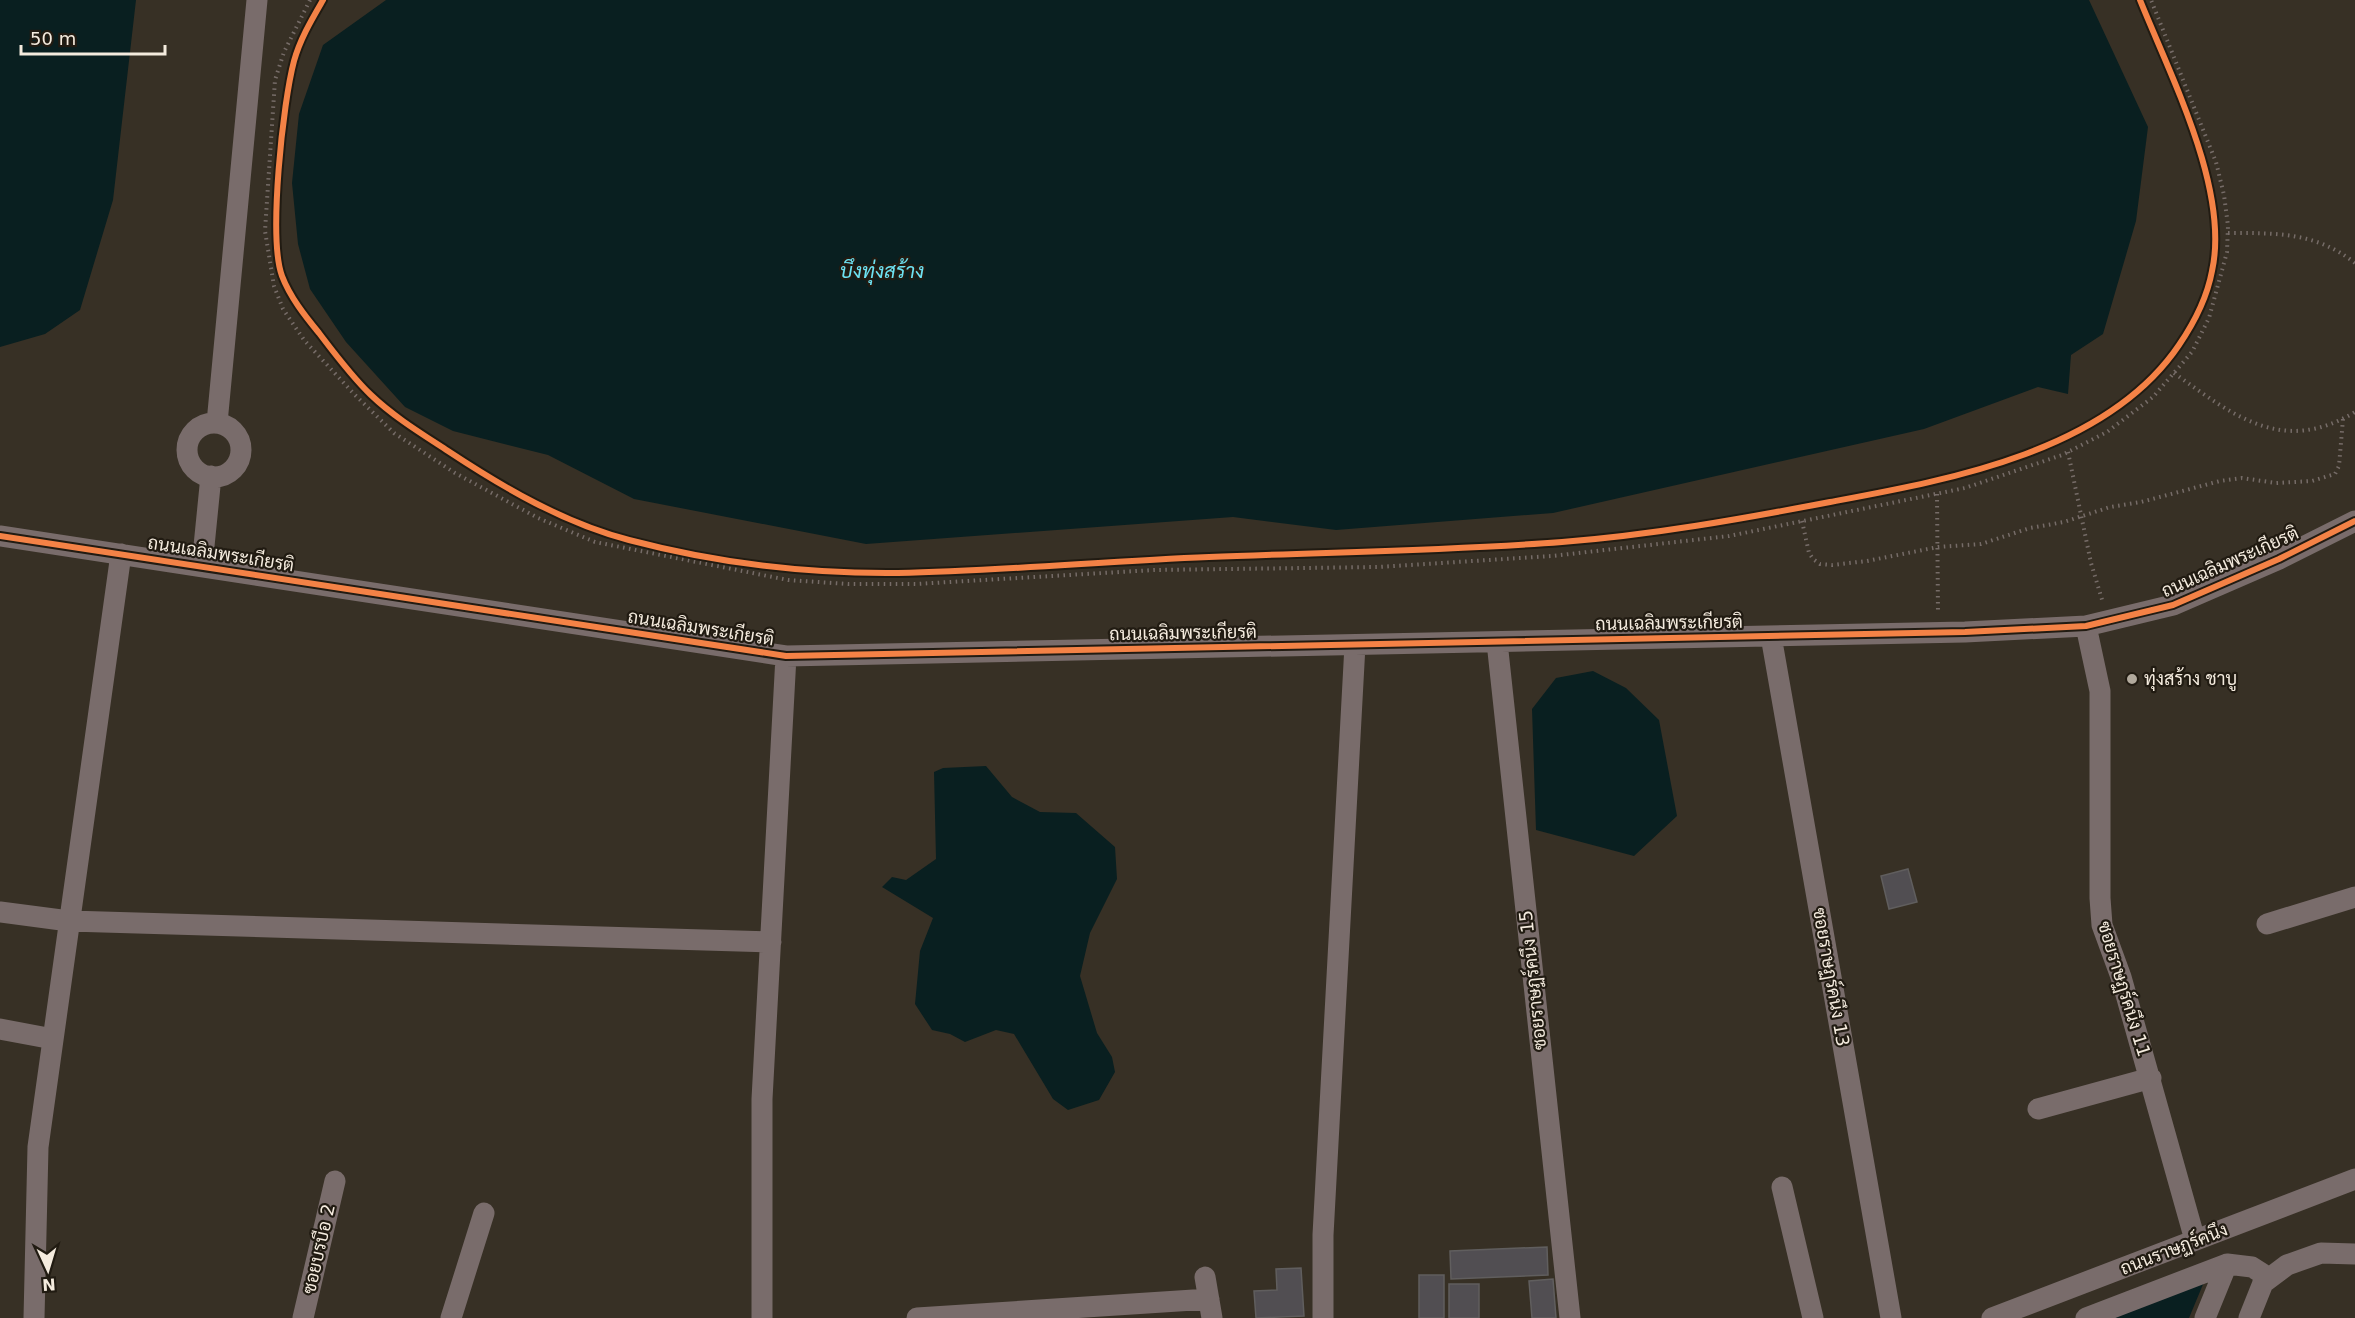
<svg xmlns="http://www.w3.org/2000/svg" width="2355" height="1318" font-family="'DejaVu Sans',Sarabun,sans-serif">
	<rect width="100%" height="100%" fill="#373025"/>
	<path fill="#091f20" d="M0,0H136L113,200L80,310L45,334L0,347Z
		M386,0H2089L2148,127L2136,221L2103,334L2071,355L2068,394L2038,387L1924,429L1553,513L1336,530L1233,517L866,544L634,499L548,455L453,431L405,407L346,342L310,289L298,244L292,183L299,114L323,45Z
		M1593,671L1626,688L1659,720L1677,816L1634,856L1536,830L1532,709L1556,678Z
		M986,766L1012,797L1040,812L1076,813L1115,847L1117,879L1090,933L1080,976L1097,1033L1112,1057L1115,1072L1099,1100L1068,1110L1053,1099L1014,1034L996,1030L965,1042L950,1034L932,1030L915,1004L920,951L933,918L882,887L892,877L906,880L936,859L934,772L943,768Z
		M2204,1282L2189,1318H2114Z"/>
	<path fill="#514e52" stroke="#605e5e" stroke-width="1.5" d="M1908,869L1917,902L1889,909L1881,876Z
		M1547,1247L1548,1275L1451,1279L1450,1251Z
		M1301,1268L1304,1316L1256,1318L1254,1291L1277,1290L1276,1269Z
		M1419,1275H1444V1318H1419Z
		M1553,1279L1556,1318H1532L1529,1281Z
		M1449,1284H1479V1318H1449Z"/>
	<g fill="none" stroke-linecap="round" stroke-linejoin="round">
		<path stroke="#766c68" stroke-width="4" stroke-dasharray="1.5 4.5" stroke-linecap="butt" d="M310,0L284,52L275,80L265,231L274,286L283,309L304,340L354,394L394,433L455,473L538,518L595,542L788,580L848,584H916L1154,570L1378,567L1552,556L1729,536L1965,488L2062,455L2107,432L2153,397L2192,352L2209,318L2227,252L2228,226L2224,195L2216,162L2151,0
			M2228,233C2276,233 2316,232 2355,263
			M2174,373C2233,415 2282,456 2355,412
			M2068,452L2091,563L2103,603
			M1937,494L1938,614
			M1802,521L1809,553L1813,559L1820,564L1832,565L1867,561L1938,547L1981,544L2030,528L2064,522L2110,507L2141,502L2220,481L2242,478L2276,483L2312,481L2335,474L2339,466L2343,419"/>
		<path stroke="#796c6b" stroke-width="21" d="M217,423L257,0
			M187 450a27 27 0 1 1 54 0a27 27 0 1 1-54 0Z
			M0,536L786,656L1965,632L2086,626L2173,605L2279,559L2355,521
			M202,566L211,476
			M2086,626L2100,691V898L2102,925L2121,977L2195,1240
			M1771,636L1891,1318
			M1497,642L1570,1318
			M0,912L69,921L771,942
			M2267,924L2355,897
			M0,1029L53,1039
			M2038,1109L2151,1078
			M1782,1187L1813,1318
			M1205,1277L1212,1318
			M2263,1283L2287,1265L2321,1253L2355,1254
			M34,1318L38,1147L121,554
			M303,1318L335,1181
			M451,1318L484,1213
			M762,1318V1099L786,656
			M917,1318L1209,1299
			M1323,1318V1235L1355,645
			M1992,1318L2355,1179
			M2086,1318L2227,1264L2252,1267L2263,1274V1283L2249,1318
			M2205,1318L2227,1264"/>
		<g stroke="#211b12" stroke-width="10">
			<path id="cycleway" d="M323,0C312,19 300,39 294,61C283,102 268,238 282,276C290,297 305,316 319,333C335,354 352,377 371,395C394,417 422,434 448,451C504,488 564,523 629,540C716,563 808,574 898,573C1002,571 1106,561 1209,557C1327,552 1444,551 1562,542C1652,535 1741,519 1830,502C1948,480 2107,452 2179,345C2194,323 2207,298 2212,271C2230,190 2170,75 2140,0
				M0,536L786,656L1965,632L2086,626L2173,605L2279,559L2355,521"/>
		</g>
		<use href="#cycleway" stroke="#f48246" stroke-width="6"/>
	</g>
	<circle fill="#b2aa9d" stroke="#211b12" stroke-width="2" cx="2132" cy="679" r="6"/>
	<g text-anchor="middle" stroke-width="4.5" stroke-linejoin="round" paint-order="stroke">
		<g font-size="18" fill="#f4ebde" stroke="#211b12">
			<text transform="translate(221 554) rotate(9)" y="6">ถนนเฉลิมพระเกียรติ</text>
			<text transform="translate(2230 562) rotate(-24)" y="6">ถนนเฉลิมพระเกียรติ</text>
			<text transform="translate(1669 623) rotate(-1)" y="6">ถนนเฉลิมพระเกียรติ</text>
			<text transform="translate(701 628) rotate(9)" y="6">ถนนเฉลิมพระเกียรติ</text>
			<text transform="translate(1183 633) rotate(-1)" y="6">ถนนเฉลิมพระเกียรติ</text>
			<text transform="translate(1831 977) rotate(80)" y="6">ซอยราษฏร์คนึง 13</text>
			<text transform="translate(1533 980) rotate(-96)" y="6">ซอยราษฏร์คนึง 15</text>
			<text transform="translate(2124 989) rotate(73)" y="6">ซอยราษฏร์คนึง 11</text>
			<text transform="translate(319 1249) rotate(-77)" y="6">ซอยบรบือ 2</text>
			<text transform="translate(2174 1249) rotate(-21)" y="6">ถนนราษฏร์คนึง</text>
		</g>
		<g font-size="18" fill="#f4ebde" stroke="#211b12" text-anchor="start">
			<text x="2144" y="685">ทุ่งสร้าง ชาบู</text>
		</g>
		<g font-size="20" font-style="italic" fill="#6de2f2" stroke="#211b12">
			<text x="882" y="278">บึงทุ่งสร้าง</text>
		</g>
	</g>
	<g transform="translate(48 1270) rotate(176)" stroke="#211b12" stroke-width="4.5" paint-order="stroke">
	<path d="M0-4.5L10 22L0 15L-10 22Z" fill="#f4ebde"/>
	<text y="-9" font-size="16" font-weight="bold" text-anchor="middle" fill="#f4ebde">N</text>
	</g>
	<path d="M21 45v9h144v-9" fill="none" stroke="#f4ebde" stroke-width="3"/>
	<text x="30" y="45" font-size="18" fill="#f4ebde" stroke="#211b12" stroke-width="4.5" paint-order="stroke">50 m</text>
</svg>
